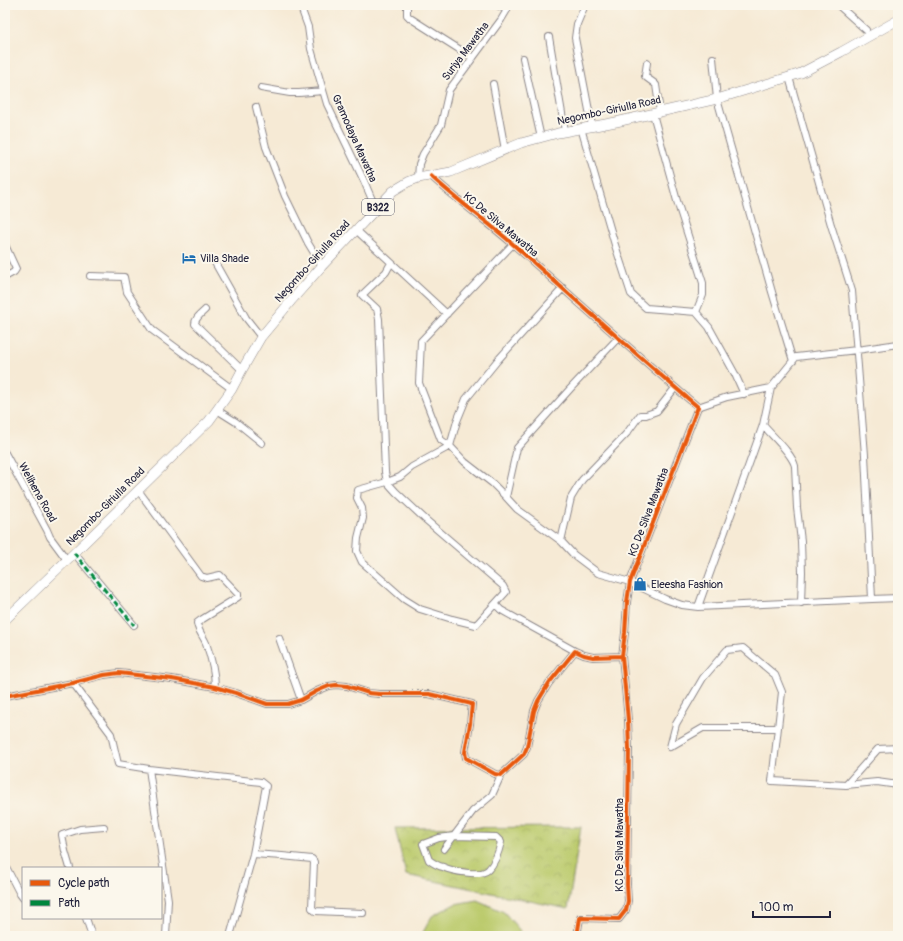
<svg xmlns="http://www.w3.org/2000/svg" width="903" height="941" font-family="Pangolin,sans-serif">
	<defs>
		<pattern id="park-crowns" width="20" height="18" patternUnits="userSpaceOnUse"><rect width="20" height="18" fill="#bccb6d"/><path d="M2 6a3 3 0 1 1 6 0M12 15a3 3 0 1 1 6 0" fill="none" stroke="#a1ae5f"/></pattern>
	</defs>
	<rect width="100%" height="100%" fill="#fbf7ec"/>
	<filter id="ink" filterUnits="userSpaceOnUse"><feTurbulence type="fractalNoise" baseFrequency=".025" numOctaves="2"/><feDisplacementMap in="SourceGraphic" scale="8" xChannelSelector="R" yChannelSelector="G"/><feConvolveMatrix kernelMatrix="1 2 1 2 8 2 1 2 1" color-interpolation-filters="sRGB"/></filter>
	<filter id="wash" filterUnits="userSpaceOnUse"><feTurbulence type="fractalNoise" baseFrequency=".012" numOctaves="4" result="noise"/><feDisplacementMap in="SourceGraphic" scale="16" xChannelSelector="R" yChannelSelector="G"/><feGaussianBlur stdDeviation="0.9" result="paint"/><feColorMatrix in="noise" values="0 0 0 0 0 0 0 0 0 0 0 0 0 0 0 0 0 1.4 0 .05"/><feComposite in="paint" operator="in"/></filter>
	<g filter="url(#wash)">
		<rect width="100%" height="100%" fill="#f6ead5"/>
		<path fill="url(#park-crowns)" stroke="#6f7654" d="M581,827L568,909L406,875L395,828Z"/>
		<path fill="#bccb6d" stroke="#6f7654" d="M477,900L504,912L521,932L523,936H421L432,916L455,904Z"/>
	</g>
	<g filter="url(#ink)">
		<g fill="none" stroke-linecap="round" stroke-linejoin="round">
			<g stroke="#8c8688" stroke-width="8">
				<path id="minor" d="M300,5L308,27L311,49L327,104L364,181L376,209
					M407,5V15L410,18L473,58
					M497,5L507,10
					M585,5L577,24L575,38L592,126
					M838,5L866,30
					M549,37L565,131
					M523,58L541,138
					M713,58L717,99L772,292L793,361
					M647,63L645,76C648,80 653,81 656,85L660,112
					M789,77L831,225L852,291L865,455L872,599
					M493,84L505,150
					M261,88L290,93H299L323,91
					M256,107L266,147L285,196L308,243L322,266
					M653,114L677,201L703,283V295L696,312
					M581,128L615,245L631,294L646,308L696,312L709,327L735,374L744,394
					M431,176C458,201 488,222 515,246C576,300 636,355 698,407L630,582L627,602L625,633L622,656L628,720L629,749L627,885L628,901L626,910L619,919L580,918L577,936
					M418,178L419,164L423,154L441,125L449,90L501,20L507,10L508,5
					M356,230L447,314
					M5,245L16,269L14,272L5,277
					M214,261L246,318L261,337
					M391,263L386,272L362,295L377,309L379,319L385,472L387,482L358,490L357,498L362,508L363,518L358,538L357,551L362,562L404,599L420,609L452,619L476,625L495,604
					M90,276L124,277L127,292L152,330L232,389
					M205,310C201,314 195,318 195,324L242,370
					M618,338L570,389L517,448L506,497L517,509L561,541L574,555L598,573L630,582L665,599L682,605L698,607L872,599L898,598
					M698,407L727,397L771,388
					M217,410L236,422L262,443
					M763,425C772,436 792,453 795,466L797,508L801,541L802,572L801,603
					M450,446L412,467L400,477L387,482L396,492L426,520L503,586L506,592L495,604L501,610L575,651
					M450,446L441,440L419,383L421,341L513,244
					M5,453L47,530L50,537L67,560
					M138,490L201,576L207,578L220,575L238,594V597L201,620L197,623C198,631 203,636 206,643C211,657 215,672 215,687
					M506,497L492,483L465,462L450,446L457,421L466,399L497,361L563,288
					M561,541L571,498L582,480L627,433L640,415H646L657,411L675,388
					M74,553L134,625
					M698,607L763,425L771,388L796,357L857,350L898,344
					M279,638L301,700
					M73,683L111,734L118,764L149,769L261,782L266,786L253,854L230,936
					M5,696L73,683L104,675L119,673L172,679L215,687L236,693L267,704H288L301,700L317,691L329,686L336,685L347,686L369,693L379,694H429L472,704L470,724L465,752L466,758L495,774L501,775L524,754L527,747L534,711L538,701L549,683L575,651L584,655L593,657L622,656
					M778,728H703L670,747L676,724L703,678L727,650L743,648L775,675L782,692L772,781L846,785L878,749L898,748
					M149,769L168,900L166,936
					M846,785L877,782L898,785
					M454,836L496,837L501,842C499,851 495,863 488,870C480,877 452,871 443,867C438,866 433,863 429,860L423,844L439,838Z
					M444,849L473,811L492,795L501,775
					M253,854L282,856L312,859L314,862L312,908L315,911L363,913
					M5,865L20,894L23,898
					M70,868L65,851L62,835L80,829L104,827
					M86,918L92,936"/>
			</g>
			<g stroke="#8c8688" stroke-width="10">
				<path id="primary" d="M5,620L67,560L209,421L232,389L242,370L261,337L291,301L322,266L393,191L408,182L418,178L451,172L521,143L558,133L616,122L717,99L789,77L801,73L841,52L898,20"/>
			</g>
			<use href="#minor" stroke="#fff" stroke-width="6"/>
			<use href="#primary" stroke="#fff" stroke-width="9"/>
			<path stroke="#00873e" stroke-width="3" stroke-dasharray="6 3" stroke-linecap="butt" d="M74,553L134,625"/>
			<g stroke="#fbf7ec" stroke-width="6">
				<path id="cycleway" d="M431,176C458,201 488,222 515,246C576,300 636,355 698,407L630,582L627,602L625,633L622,656L628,720L629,749L627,885L628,901L626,910L619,919L580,918L577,936
					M5,696L73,683L104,675L119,673L172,679L215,687L236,693L267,704H288L301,700L317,691L329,686L336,685L347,686L369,693L379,694H429L472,704L470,724L465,752L466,758L495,774L501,775L524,754L527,747L534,711L538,701L549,683L575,651L584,655L593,657L622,656"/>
			</g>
			<use href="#cycleway" stroke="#e8590c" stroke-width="4"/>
		</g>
	</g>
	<defs>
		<g id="hotel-bare" transform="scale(1.08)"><path d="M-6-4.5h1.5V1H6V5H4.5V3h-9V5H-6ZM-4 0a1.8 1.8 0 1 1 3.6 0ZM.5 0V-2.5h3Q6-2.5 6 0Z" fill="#1f6fb2" stroke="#fbf7ec" stroke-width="2.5" paint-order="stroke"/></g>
		<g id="shop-bare" transform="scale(1.08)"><path d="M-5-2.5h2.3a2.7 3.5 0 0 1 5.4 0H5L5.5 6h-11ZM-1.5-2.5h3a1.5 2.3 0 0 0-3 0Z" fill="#1f6fb2" stroke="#fbf7ec" stroke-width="2.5" paint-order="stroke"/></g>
	</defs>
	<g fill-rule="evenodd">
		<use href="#hotel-bare" x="189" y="258"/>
		<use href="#shop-bare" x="640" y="584"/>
	</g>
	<g text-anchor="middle" stroke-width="4" stroke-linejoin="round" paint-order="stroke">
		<rect fill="#fbf7ec" stroke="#636270" stroke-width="1" x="362" y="199" width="32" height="16" rx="3"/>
		<g font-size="10" font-weight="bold" fill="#22223b">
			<text x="378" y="211">B322</text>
		</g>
		<g font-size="11" fill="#22223b" stroke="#fbf7ec">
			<text transform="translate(465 51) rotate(-53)" y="4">Suriya Mawatha</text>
			<text transform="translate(609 110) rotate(-12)" y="4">Negombo-Giriulla Road</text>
			<text transform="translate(355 138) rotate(66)" y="4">Gramodaya Mawatha</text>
			<text transform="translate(501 224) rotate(40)" y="4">KC De Silva Mawatha</text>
			<text transform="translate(312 261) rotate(-48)" y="4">Negombo-Giriulla Road</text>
			<text transform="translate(38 492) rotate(61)" y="4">Welihena Road</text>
			<text transform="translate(105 506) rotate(-45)" y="4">Negombo-Giriulla Road</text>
			<text transform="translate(648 512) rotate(-69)" y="4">KC De Silva Mawatha</text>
			<text transform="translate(619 845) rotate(-90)" y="4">KC De Silva Mawatha</text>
		</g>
		<g font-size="11" fill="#22223b" stroke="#fbf7ec" text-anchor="start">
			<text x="200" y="262">Villa Shade</text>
			<text x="651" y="588">Eleesha Fashion</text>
		</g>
	</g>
	<rect width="903" height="941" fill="none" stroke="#fbf7ec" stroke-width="20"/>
	<rect x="22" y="867" width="140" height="52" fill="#fbf7ec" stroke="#a4a2a5"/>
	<rect x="30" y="880" width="20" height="6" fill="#e8590c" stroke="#a4a2a5"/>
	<text x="58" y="887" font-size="12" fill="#22223b">Cycle path</text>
	<rect x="30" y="900" width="20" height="6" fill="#00873e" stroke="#a4a2a5"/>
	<text x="58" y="907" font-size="12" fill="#22223b">Path</text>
	<path d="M753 911v6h77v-6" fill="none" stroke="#22223b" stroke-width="2"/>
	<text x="759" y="911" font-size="12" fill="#22223b" stroke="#fbf7ec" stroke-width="3" paint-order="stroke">100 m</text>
</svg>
